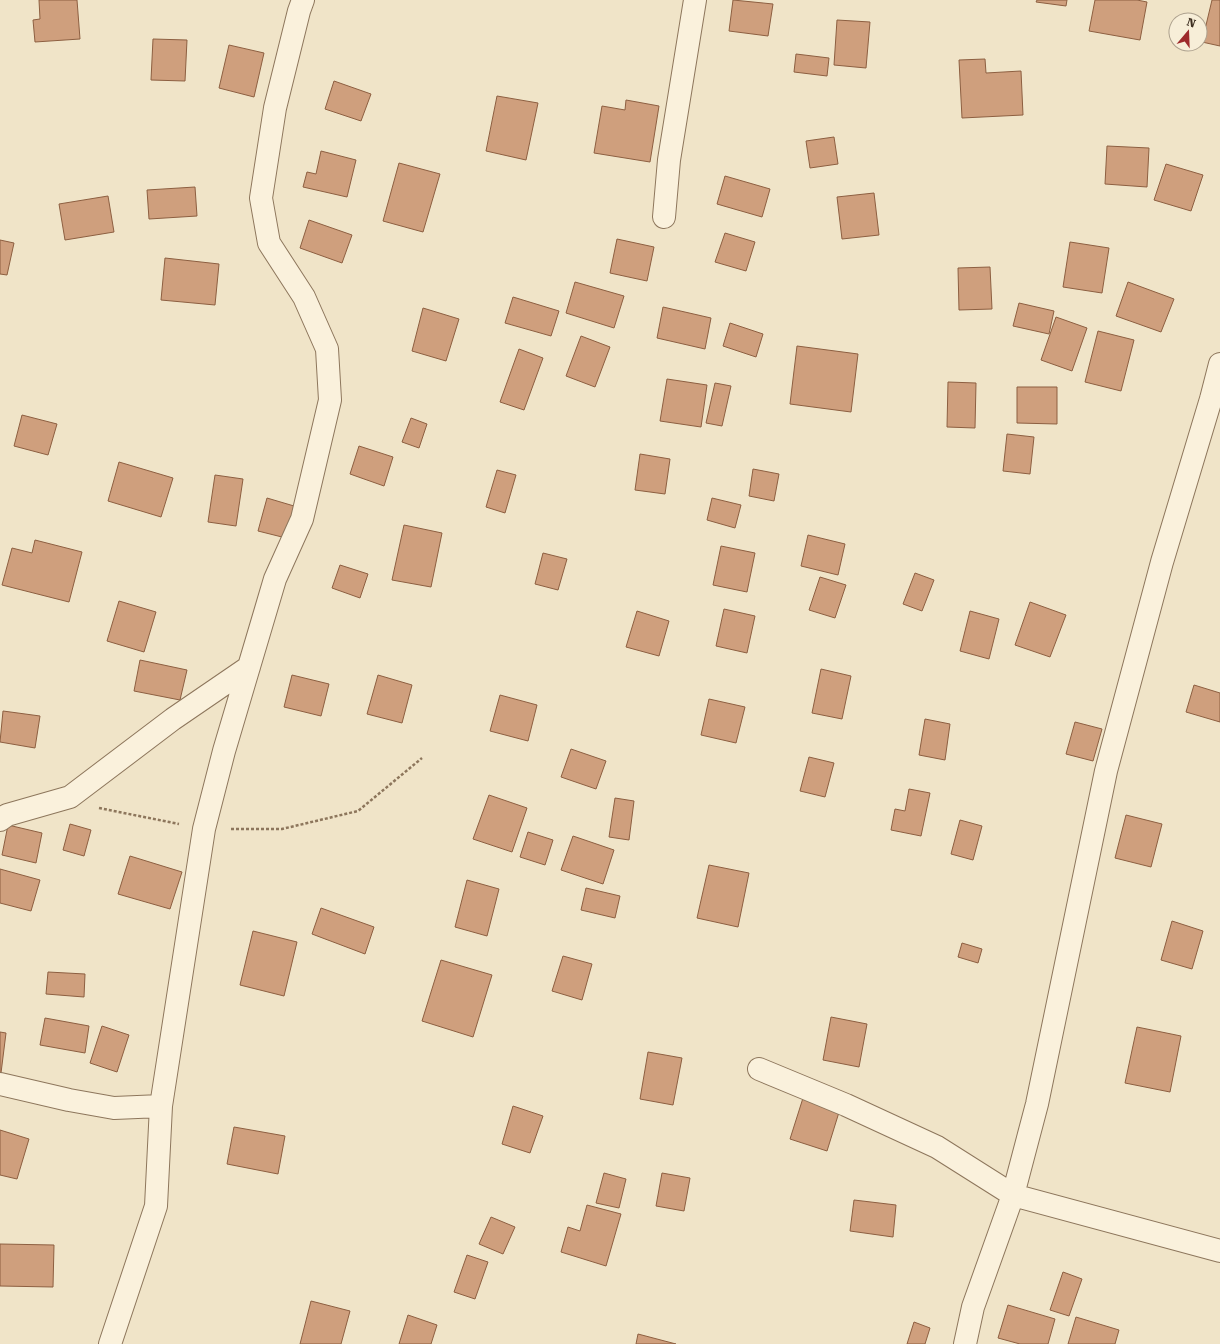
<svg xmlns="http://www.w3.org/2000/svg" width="1220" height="1344" font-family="'Roboto Serif',serif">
	<rect width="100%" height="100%" fill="#f0e4c8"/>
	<path fill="#cf9f7d" stroke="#8d5f41" d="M39,0H77L80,39L35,42L33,20L40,19Z
		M733,0L773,4L768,36L729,31Z
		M1037,0H1067L1066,6L1036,2Z
		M1095,0H1137L1147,2L1140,40L1089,31Z
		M1212,0H1220V46L1202,42Z
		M837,20L870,22L866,68L834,65Z
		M153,39L187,40L185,81L151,80Z
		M229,45L264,53L254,97L219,88Z
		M796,54L829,58L827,76L794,72Z
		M985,59L986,73L1021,71L1023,115L962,118L959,60Z
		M334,81L371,94L361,121L325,109Z
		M497,96L538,103L526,160L486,151Z
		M626,100L659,106L650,162L594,153L602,106L625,110Z
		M834,137L838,164L810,168L806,141Z
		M1107,146L1149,148L1147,187L1105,184Z
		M321,151L356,160L347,197L303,187L307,172L316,174Z
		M399,163L440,174L423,232L383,221Z
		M1166,164L1203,175L1191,211L1154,200Z
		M725,176L770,189L762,217L717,204Z
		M195,187L197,216L149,219L147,190Z
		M874,193L879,235L842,239L837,197Z
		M108,196L114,232L65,240L59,204Z
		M309,220L352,235L342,263L300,248Z
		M725,233L755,242L746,271L715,262Z
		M617,239L654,247L647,281L610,273Z
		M0,240L14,243L7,275L0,274Z
		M1070,242L1109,248L1102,293L1063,287Z
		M165,258L219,264L215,305L161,300Z
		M990,267L992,309L959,310L958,268Z
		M575,282L624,296L614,328L566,313Z
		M1128,282L1174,299L1161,332L1116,316Z
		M513,297L559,311L551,336L505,323Z
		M1019,303L1054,311L1049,334L1013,326Z
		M663,307L711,318L705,349L657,338Z
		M423,308L459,319L446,361L412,351Z
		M1056,317L1087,328L1072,371L1041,360Z
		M730,323L763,334L756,357L723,346Z
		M1098,331L1134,340L1121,391L1085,382Z
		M581,336L610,347L595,387L566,376Z
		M797,346L858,354L851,412L790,404Z
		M519,349L543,358L524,410L500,402Z
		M667,379L707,385L701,427L660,421Z
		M948,382L976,383L975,428L947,427Z
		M715,383L731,386L722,426L706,423Z
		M1017,387H1057V424L1017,423Z
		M22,415L57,424L48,455L14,446Z
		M411,418L427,424L419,448L402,442Z
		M1007,434L1034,437L1030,474L1003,471Z
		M359,446L393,457L384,486L350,474Z
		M640,454L670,459L665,494L635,490Z
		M119,462L173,478L161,517L108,501Z
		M753,469L779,474L774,501L749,496Z
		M497,470L516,475L505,513L486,507Z
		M215,475L243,479L236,526L208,522Z
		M267,498L294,506L286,538L258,531Z
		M712,498L741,505L735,528L707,520Z
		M404,525L442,533L431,587L392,580Z
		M808,535L845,544L838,575L801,566Z
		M35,540L82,552L69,602L2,585L12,548L32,553Z
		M721,546L755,553L747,592L713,585Z
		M543,553L567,559L558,590L535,584Z
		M340,565L368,574L360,598L332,588Z
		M915,573L934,580L922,611L903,604Z
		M820,577L846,585L835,618L809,610Z
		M119,601L156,612L144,652L107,641Z
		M1030,602L1066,615L1050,657L1015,645Z
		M724,609L755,616L747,653L716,646Z
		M637,611L669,621L659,656L626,647Z
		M970,611L999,619L989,659L960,651Z
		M140,660L187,670L180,700L134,691Z
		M821,669L851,676L842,719L812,713Z
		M292,675L329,684L321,716L284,707Z
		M378,675L412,685L402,723L367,714Z
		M1194,685L1220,693V722L1186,712Z
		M500,695L537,705L528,741L490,731Z
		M709,699L745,707L736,743L701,735Z
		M3,711L40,716L35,748L0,742Z
		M925,719L950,724L945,760L919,755Z
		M1075,722L1102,729L1093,761L1066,754Z
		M571,749L606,761L596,789L561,777Z
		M809,757L834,763L825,797L800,791Z
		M909,789L930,793L921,836L891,830L895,809L905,811Z
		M489,795L527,808L512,852L473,839Z
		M615,798L634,801L629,840L609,837Z
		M1126,815L1162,824L1151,867L1115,858Z
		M960,820L982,826L973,860L951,854Z
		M70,824L91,830L84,856L63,850Z
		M8,825L42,833L36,863L2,855Z
		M528,832L553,840L545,865L520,857Z
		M573,836L614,850L603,884L561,870Z
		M130,856L182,872L170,909L118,894Z
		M709,865L749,873L738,927L697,918Z
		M0,869L40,880L31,911L0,903Z
		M467,880L499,889L487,936L455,927Z
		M586,888L620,896L615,918L581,910Z
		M321,908L374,927L365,954L312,934Z
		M1172,921L1203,931L1192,969L1161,960Z
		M253,931L297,942L284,996L240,985Z
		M962,943L982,949L978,963L958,957Z
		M563,956L592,964L582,1000L552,991Z
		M441,960L492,975L473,1037L422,1021Z
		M48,972L85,974L84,997L46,994Z
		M831,1017L867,1024L859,1067L823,1060Z
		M45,1018L89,1026L85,1053L40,1045Z
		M102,1026L129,1035L117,1072L90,1063Z
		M1137,1027L1181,1036L1170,1092L1125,1083Z
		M0,1032L6,1033L1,1073H0Z
		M648,1052L682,1058L673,1105L640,1099Z
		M803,1098L840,1109L827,1151L790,1139Z
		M513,1106L543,1116L530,1153L502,1144Z
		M234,1127L285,1136L278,1174L227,1164Z
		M0,1130L29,1139L17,1179L0,1175Z
		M604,1173L626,1179L619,1208L596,1203Z
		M662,1173L690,1178L684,1211L656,1206Z
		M854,1200L896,1205L893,1237L850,1231Z
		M587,1205L621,1214L606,1266L561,1252L568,1227L580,1231Z
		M491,1217L515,1227L503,1254L479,1244Z
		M0,1244L54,1245L53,1287L0,1286Z
		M467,1255L488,1262L475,1299L454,1292Z
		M1063,1272L1082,1279L1069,1316L1050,1310Z
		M311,1301L350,1311L341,1344H300Z
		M1008,1305L1055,1319L1048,1344H1020L998,1338Z
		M408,1315L437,1325L431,1344H399Z
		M1076,1317L1119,1330L1115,1344H1068Z
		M914,1322L930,1328L925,1344H907Z
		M638,1334L676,1344H636Z"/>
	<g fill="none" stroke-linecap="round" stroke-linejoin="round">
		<g stroke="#8d765c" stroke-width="24">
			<path id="minor" d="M664,217L669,160L695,0
				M0,820L7,815L70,797L173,719L249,667
				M759,1069L846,1105L937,1147L1013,1195L1220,1251
				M0,1084L69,1100L114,1108L161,1106L156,1206L110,1344
				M161,1106L204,829L224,751L275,579L302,519L330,400L327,349L304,297L269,243L261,198L275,108L299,11L303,0
				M965,1344L973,1307L1013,1195L1037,1104L1106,771L1162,562L1211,399L1220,364"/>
		</g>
		<path stroke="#8d765c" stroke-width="2.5" stroke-dasharray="3 2" stroke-linecap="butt" d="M99,808L179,824
			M231,829H282L358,811L422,758"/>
		<use href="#minor" stroke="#faf1dc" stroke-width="22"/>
	</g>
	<g transform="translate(1188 32) rotate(19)"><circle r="19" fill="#f7eed8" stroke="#ada18e"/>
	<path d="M0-3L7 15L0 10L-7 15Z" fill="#9e2a2b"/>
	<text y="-6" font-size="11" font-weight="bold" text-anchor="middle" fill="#3d2e20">N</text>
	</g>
</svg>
